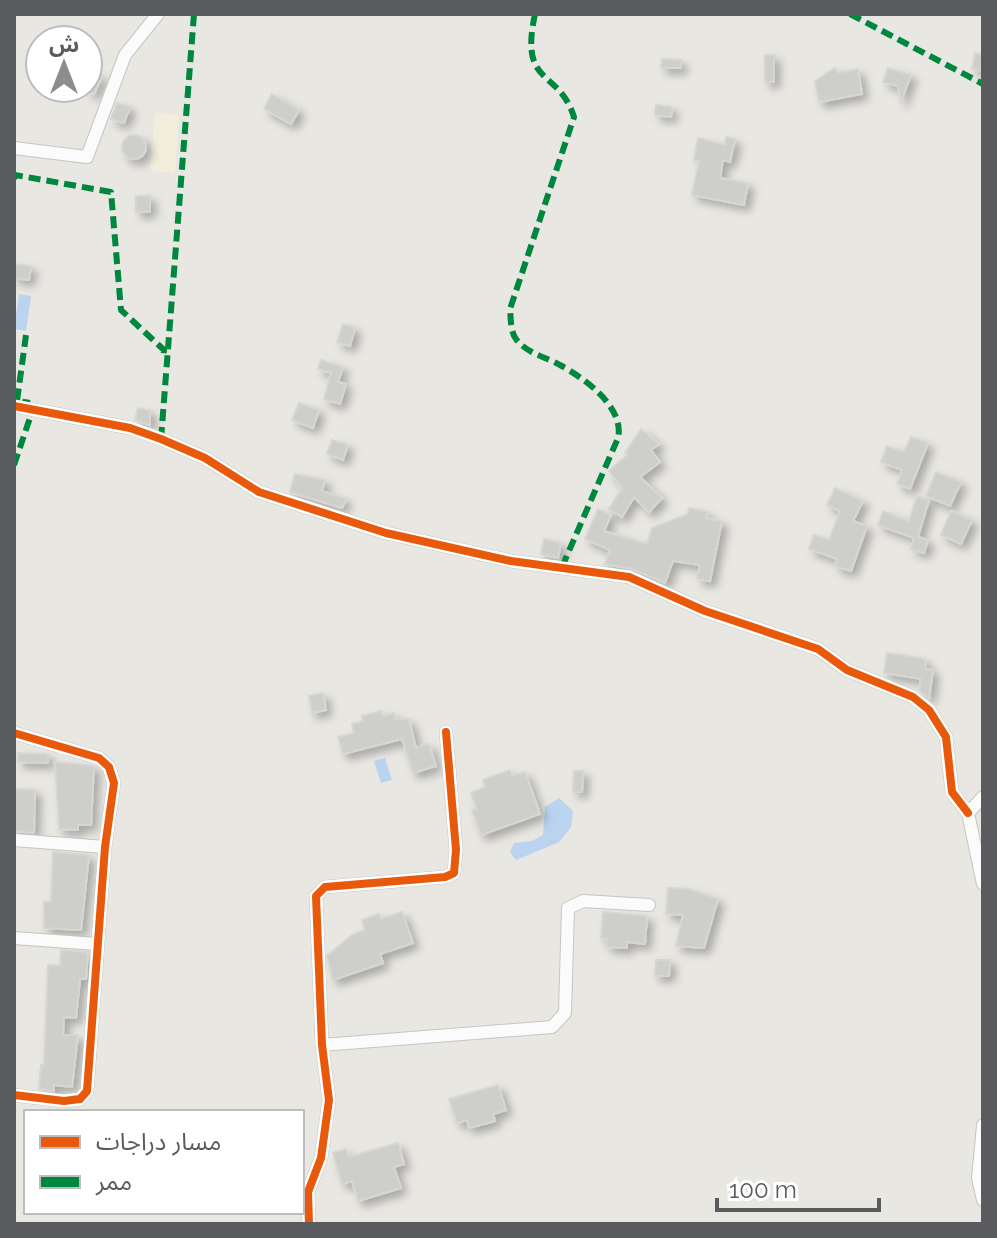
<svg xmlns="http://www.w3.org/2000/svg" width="997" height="1238" font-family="Raleway,'Noto Sans Arabic',sans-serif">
	<defs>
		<filter id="shadow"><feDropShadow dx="5.5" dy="5.5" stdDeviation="4" flood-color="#0004"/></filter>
	</defs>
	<rect width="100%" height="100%" fill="#e8e7e2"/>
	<path fill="#f1eedb" d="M155,113L179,115L175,173L150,171Z"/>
	<path fill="#bad3ef" d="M19,294L31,296L26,331L14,329Z
		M385,758L392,780L381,783L374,761Z
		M559,798L573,811L571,827L559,842L516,860L510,852L514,843L532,841L543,835L545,807Z"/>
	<path fill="#cececb" stroke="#d7d6d2" stroke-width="2" filter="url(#shadow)" d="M975,53L983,55V71L972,69Z
		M765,55H774V82H765Z
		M662,59L681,60V68H661Z
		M835,68L838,73L858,69L862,94L819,102L815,81Z
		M888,68L911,75L901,102L898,86L883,82Z
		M94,73L102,76L94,94L87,91Z
		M272,94L299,110L291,124L264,109Z
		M117,103L130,107L124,123L111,119Z
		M656,105L672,107L671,117L655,115Z
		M122 147a12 12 0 1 1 24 0a12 12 0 1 1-24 0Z
		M726,137L735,139L730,162L723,160L720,178L748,183L744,205L692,195L699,161L694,160L698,138L725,145Z
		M136,196H150V212H136Z
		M14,264L31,266L29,280L14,278Z
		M343,324L355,328L350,346L337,342Z
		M321,360L343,367L338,382L346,384L340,404L324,399L331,373L318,369Z
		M299,403L319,410L313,428L292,420Z
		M138,408L150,411V425L135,420Z
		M641,429L659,444L651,450L660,462L640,477L662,498L649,512L634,497L622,517L609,509L622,488L609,471L627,455L625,453Z
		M911,437L928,443L910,489L897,484L902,470L881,462L887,446L904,452Z
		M332,440L348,445L343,460L327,454Z
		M936,472L961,482L950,506L926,496Z
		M295,474L325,480L322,491L346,499L342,508L290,492Z
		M835,488L863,501L853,521L867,526L851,571L835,566L837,559L809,549L814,535L829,540L840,511L827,505Z
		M917,496L929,500L918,537L928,540L924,553L911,549L914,538L878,525L883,511L909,521Z
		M689,508L708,512L706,518L722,521L710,581L697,579L700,565L673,561L665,583L632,569L605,564L610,550L585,539L598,509L611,515L604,531L647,544L652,528L688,514Z
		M951,511L972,520L961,544L941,535Z
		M544,539L561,543L558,558L541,554Z
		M887,653L925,659L926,669L933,670L929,699L919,690L921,679L884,673Z
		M323,693L326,710L312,713L309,696Z
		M381,711L383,716L394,713L395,719H409L416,748L429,744L436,766L413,773L402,739L343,754L338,737L354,733L352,724L363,721L362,716Z
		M18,753L48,754V763L18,762Z
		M55,762L94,766L91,825H78V830L59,829Z
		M510,770L512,776L525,772L540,814L481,835L472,810L477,809L471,793L486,787L483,780Z
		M574,771H583L582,792H573Z
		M14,789L35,790L34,833L14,831Z
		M53,852L89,855L81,930L44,928V902H51Z
		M668,888L689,889L718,899L704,948L676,946L683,915L666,914Z
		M402,912L413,943L380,954L383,963L333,980L327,956L352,935L365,930L362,920L379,914L381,919Z
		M603,912L647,916L645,944L627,942V948L607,947V939L601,938Z
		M61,950L88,952L86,979H80L76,1018L64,1017L63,1035H78L72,1087L54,1085V1091L39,1089L41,1065H44L48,965L60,966Z
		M656,960H670L669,976H655Z
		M498,1085L506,1110L493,1114L495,1121L469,1128L467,1120L457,1123L449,1099Z
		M398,1143L404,1164L394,1167L401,1188L358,1201L352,1181L342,1184L333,1153L346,1149L349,1157Z"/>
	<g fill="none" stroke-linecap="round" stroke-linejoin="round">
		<g stroke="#c5c5c4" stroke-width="14">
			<path id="minor" d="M14,148L87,157L125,55L158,14
				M14,406L130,428L161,439L205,458L259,492L386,533L511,561L629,577L705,611L818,649L847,670L913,697L929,710L946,737L952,792L968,813
				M14,733L99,758L109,767L114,783L105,847L87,1091L80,1099L64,1101L14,1095
				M983,797L968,813L983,884
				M14,840L105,847
				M14,938L96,944
				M322,1045L552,1027L565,1013L568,908L583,901L649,905
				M983,1125L978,1178L983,1200
				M309,1224L308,1192L321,1158L329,1100L322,1045L316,896L325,887L445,877L454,873L456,850L446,732"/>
		</g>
		<use href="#minor" stroke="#fcfbfb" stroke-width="12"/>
		<path stroke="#00873e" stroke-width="6" stroke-dasharray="12 6" stroke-linecap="butt" d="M535,14C519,88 558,67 574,117L510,309C511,318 510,331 516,339C526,353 546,357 560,365C584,378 625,407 618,438L562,567
			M850,14L983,84
			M14,179L15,175L111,192L121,310L164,350L163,359
			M26,335L17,401L30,403
			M161,439L194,14
			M14,465L33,409"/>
		<g stroke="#fff" stroke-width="13">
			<path id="cycleway" d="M14,406L130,428L161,439L205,458L259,492L386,533L511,561L629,577L705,611L818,649L847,670L913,697L929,710L946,737L952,792L968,813
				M14,733L99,758L109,767L114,783L105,847L87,1091L80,1099L64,1101L14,1095
				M309,1224L308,1192L321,1158L329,1100L322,1045L316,896L325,887L445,877L454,873L456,850L446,732"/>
		</g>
		<use href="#cycleway" stroke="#e8590c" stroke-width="8"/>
	</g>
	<rect width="997" height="1238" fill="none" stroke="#595b5f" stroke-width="32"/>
	<rect x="24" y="1110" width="280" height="104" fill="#ffffff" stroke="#bdbdbf" stroke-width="2"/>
	<rect x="40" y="1136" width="40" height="12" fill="#e8590c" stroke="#bdbdbf" stroke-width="2"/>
	<text x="96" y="1150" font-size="24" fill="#595b5f">مسار دراجات</text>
	<rect x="40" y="1176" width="40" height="12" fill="#00873e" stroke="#bdbdbf" stroke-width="2"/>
	<text x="96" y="1190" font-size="24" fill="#595b5f">ممر</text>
	<g transform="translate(64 64)"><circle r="38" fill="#ffffff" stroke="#bdbdbf" stroke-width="2"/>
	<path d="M0-6L14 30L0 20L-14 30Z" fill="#8b8c8d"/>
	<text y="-12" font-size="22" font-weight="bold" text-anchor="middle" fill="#595b5f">ش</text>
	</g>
	<path d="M717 1198v12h162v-12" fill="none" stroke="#595b5f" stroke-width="4"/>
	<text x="729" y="1198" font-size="24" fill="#595b5f" stroke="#ffffff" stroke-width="6" paint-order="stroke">100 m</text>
</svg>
